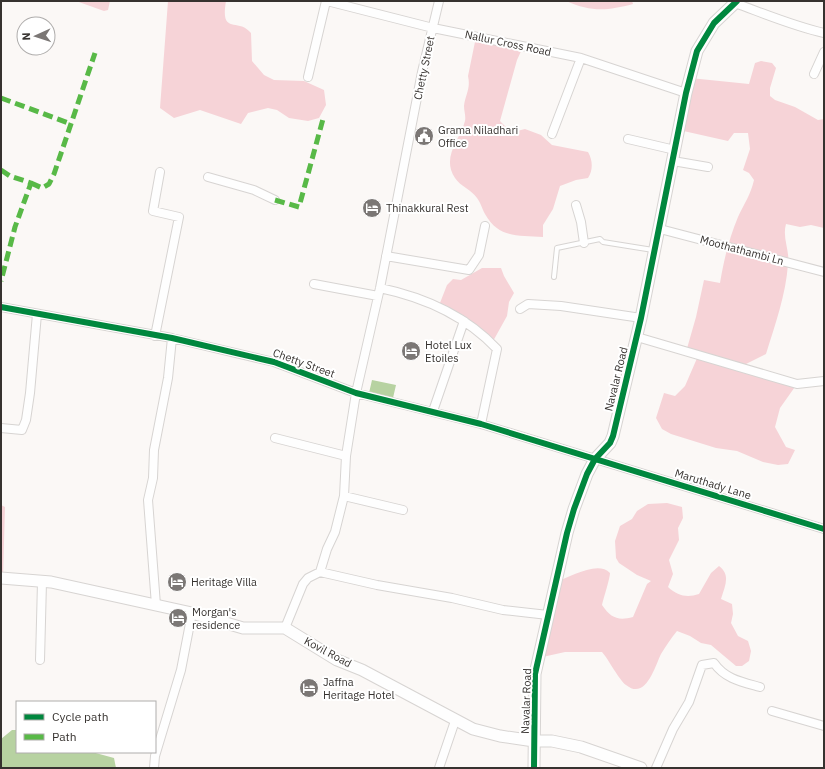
<svg xmlns="http://www.w3.org/2000/svg" width="825" height="769" font-family="'IBM Plex Sans',sans-serif">
	<rect width="100%" height="100%" fill="#fbf8f6"/>
	<path fill="#f6d3d7" d="M76,1H110L108,10L104,11Z
		M168,1H226C220,36 238,17 251,33L252,61L264,75L274,80L304,81L324,90L326,105L319,118L308,121L289,118L277,110L268,108L248,113L241,124L200,110L174,118L160,108Z
		M566,1H632L633,4C607,11 591,12 566,1Z
		M476,37L523,47L517,60L500,121L509,130L517,131L525,129L541,135L552,145L588,152C593,161 593,170 588,178L576,180L560,186L553,209L543,225V237C519,235 499,239 485,214C482,209 481,203 477,198C472,190 460,186 455,178C441,157 460,140 465,121C466,116 464,111 464,106C465,95 471,89 468,76Z
		M761,61L772,63L776,68L770,88V96L775,100L795,107L818,120L824,119V228L811,225L800,227L786,224C782,238 790,250 788,264C786,294 775,325 766,354L740,367L797,384L780,408L775,427L786,447L795,450L788,464L778,465L763,462L737,451L716,448L671,434L662,429L656,418L664,393L675,396L685,386L698,356L686,352L696,317L704,280L720,283C724,259 729,239 738,217C744,204 751,194 754,180L749,173L743,170L750,149L748,133H734L728,141L679,130L690,78L749,84L755,63Z
		M482,268H501L504,276L514,293L509,302L507,316L492,343L438,308L447,285L453,279L461,280Z
		M667,503L682,507L683,518L678,528L679,540L669,560L673,574L668,587C678,596 687,598 699,594L711,573L719,566C731,575 725,586 721,599L732,604L733,614L731,623L738,636L748,641L751,651L749,661L742,666H736L711,645L701,643L690,636L677,631C671,638 666,646 661,654C655,666 646,701 626,685C619,680 609,660 602,652H565L538,658L556,582C570,577 598,560 610,573C610,578 604,597 602,605C611,618 618,621 633,617L647,584L651,581L637,575L619,563L616,558L615,541L620,526L632,519L637,511L648,504Z
		M1,505L5,507L3,578H1Z"/>
	<path fill="#b7d2a1" d="M372,380L396,385L393,398L369,393Z
		M12,730H17V752H92L114,758L116,768H1V739Z"/>
	<g fill="none" stroke-linecap="round" stroke-linejoin="round">
		<g stroke="#d7d4d2" stroke-width="6">
			<path id="lane" d="M554,277L557,248L600,239L603,242L653,250"/>
		</g>
		<g stroke="#d7d4d2" stroke-width="10">
			<path id="street" d="M327,1L433,28L581,58L686,93
				M735,3C765,14 793,26 824,33
				M814,74L824,52
				M308,77L326,1
				M552,134L581,58
				M628,139L675,150
				M673,161L708,167
				M208,177L254,190L275,200
				M576,205L581,222L584,243
				M660,229L824,272
				M386,256L469,270L479,255L485,226
				M314,284L378,296
				M380,288C423,297 466,316 497,349L481,424
				M1,307L172,338L274,362L356,393L481,424L824,529
				M520,309L528,304L561,306L641,318
				M155,336L179,217L153,211L160,172
				M637,337L797,384L824,381
				M433,411L464,321
				M1,428L22,430L26,420L30,393L37,314
				M275,438L346,456
				M344,496L403,510
				M320,572L377,585L452,598L503,610L548,615
				M156,605L148,500L153,478L154,450L168,378L172,338
				M285,628L303,584L308,578L320,572L327,549L335,532L344,496L346,456L356,393L380,288L422,72L439,1
				M40,660L42,582
				M772,711L824,726
				M154,768L155,756L181,670L192,613
				M439,768L455,721
				M656,768L673,729L689,702L702,665L714,663C725,679 742,682 760,687"/>
		</g>
		<g stroke="#d7d4d2" stroke-width="13">
			<path id="secondary" d="M1,578L51,582L192,613L243,628H285L337,660L362,670L473,729L500,736L534,741H552L581,747L641,768
				M534,768L535,674L567,533L574,509L587,474L595,459L610,443L613,436L641,318L686,93L697,51L714,23L737,1"/>
		</g>
		<use href="#lane" stroke="#fefefe" stroke-width="4"/>
		<use href="#street" stroke="#fefefe" stroke-width="8"/>
		<use href="#secondary" stroke="#fefefe" stroke-width="11"/>
		<path stroke="#58b947" stroke-width="5" stroke-dasharray="10 5" stroke-linecap="butt" d="M1,98L71,124
			M1,170L10,176L31,183L15,227L1,281
			M31,183L42,188L49,184L54,174L95,53
			M275,200L299,207L323,119"/>
		<g stroke="#fff" stroke-width="8">
			<path id="cycleway" d="M1,307L172,338L274,362L356,393L481,424L824,529
				M534,768L535,674L567,533L574,509L587,474L595,459L610,443L613,436L641,318L686,93L697,51L714,23L737,1"/>
		</g>
		<use href="#cycleway" stroke="#00873e" stroke-width="6"/>
	</g>
	<defs>
		<g id="civic-disc" transform="scale(1)"><circle r="9.5" fill="#7b7775" stroke="#fff"/><path d="M-.6-6.5H3V-4.5H.6V-3L4-1V1h2V6H-6V1h2V-1L-.6-3ZM-1.2 2.5V6h2.4V2.5Z" fill="#fff"/></g>
		<g id="hotel-disc" transform="scale(1)"><circle r="9.5" fill="#7b7775" stroke="#fff"/><path d="M-6-4.5h1.5V1H6V5H4.5V3h-9V5H-6ZM-4 0a1.8 1.8 0 1 1 3.6 0ZM.5 0V-2.5h3Q6-2.5 6 0Z" fill="#fff"/></g>
	</defs>
	<g fill-rule="evenodd">
		<use href="#civic-disc" x="424" y="136"/>
		<use href="#hotel-disc" x="372" y="208"/>
		<use href="#hotel-disc" x="411" y="351"/>
		<use href="#hotel-disc" x="177" y="582"/>
		<use href="#hotel-disc" x="178" y="618"/>
		<use href="#hotel-disc" x="309" y="688"/>
	</g>
	<g text-anchor="middle" stroke-width="4" stroke-linejoin="round" paint-order="stroke">
		<g font-size="11" fill="#36322f" stroke="#fff">
			<text transform="translate(508 43) rotate(12)" y="4">Nallur Cross Road</text>
			<text transform="translate(424 68) rotate(-78)" y="4">Chetty Street</text>
			<text transform="translate(742 250) rotate(15)" y="4">Moothathambi Ln</text>
			<text transform="translate(304 363) rotate(20)" y="4">Chetty Street</text>
			<text transform="translate(616 379) rotate(-76)" y="4">Navalar Road</text>
			<text transform="translate(713 484) rotate(17)" y="4">Maruthady Lane</text>
			<text transform="translate(328 652) rotate(28)" y="4">Kovil Road</text>
			<text transform="translate(526 701) rotate(-88)" y="4">Navalar Road</text>
		</g>
		<g font-size="11" fill="#36322f" stroke="#fff" text-anchor="start">
			<text x="438" y="134">Grama Niladhari<tspan x="438" dy="13">Office</tspan></text>
			<text x="386" y="212">Thinakkural Rest</text>
			<text x="425" y="349">Hotel Lux<tspan x="425" dy="13">Etoiles</tspan></text>
			<text x="191" y="586">Heritage Villa</text>
			<text x="192" y="616">Morgan's<tspan x="192" dy="13">residence</tspan></text>
			<text x="323" y="686">Jaffna<tspan x="323" dy="13">Heritage Hotel</tspan></text>
		</g>
	</g>
	<rect width="825" height="769" fill="none" stroke="#36322f" stroke-width="4"/>
	<rect x="16" y="701" width="140" height="52" fill="#ffffff" stroke="#afadac"/>
	<rect x="24" y="714" width="20" height="6" fill="#00873e" stroke="#afadac"/>
	<text x="52" y="721" font-size="12" fill="#36322f">Cycle path</text>
	<rect x="24" y="734" width="20" height="6" fill="#58b947" stroke="#afadac"/>
	<text x="52" y="741" font-size="12" fill="#36322f">Path</text>
	<g transform="translate(36 36) rotate(267)"><circle r="19" fill="#ffffff" stroke="#afadac"/>
	<path d="M0-3L7 15L0 10L-7 15Z" fill="#7b7775"/>
	<text y="-6" font-size="11" font-weight="bold" text-anchor="middle" fill="#36322f">N</text>
	</g>
</svg>
